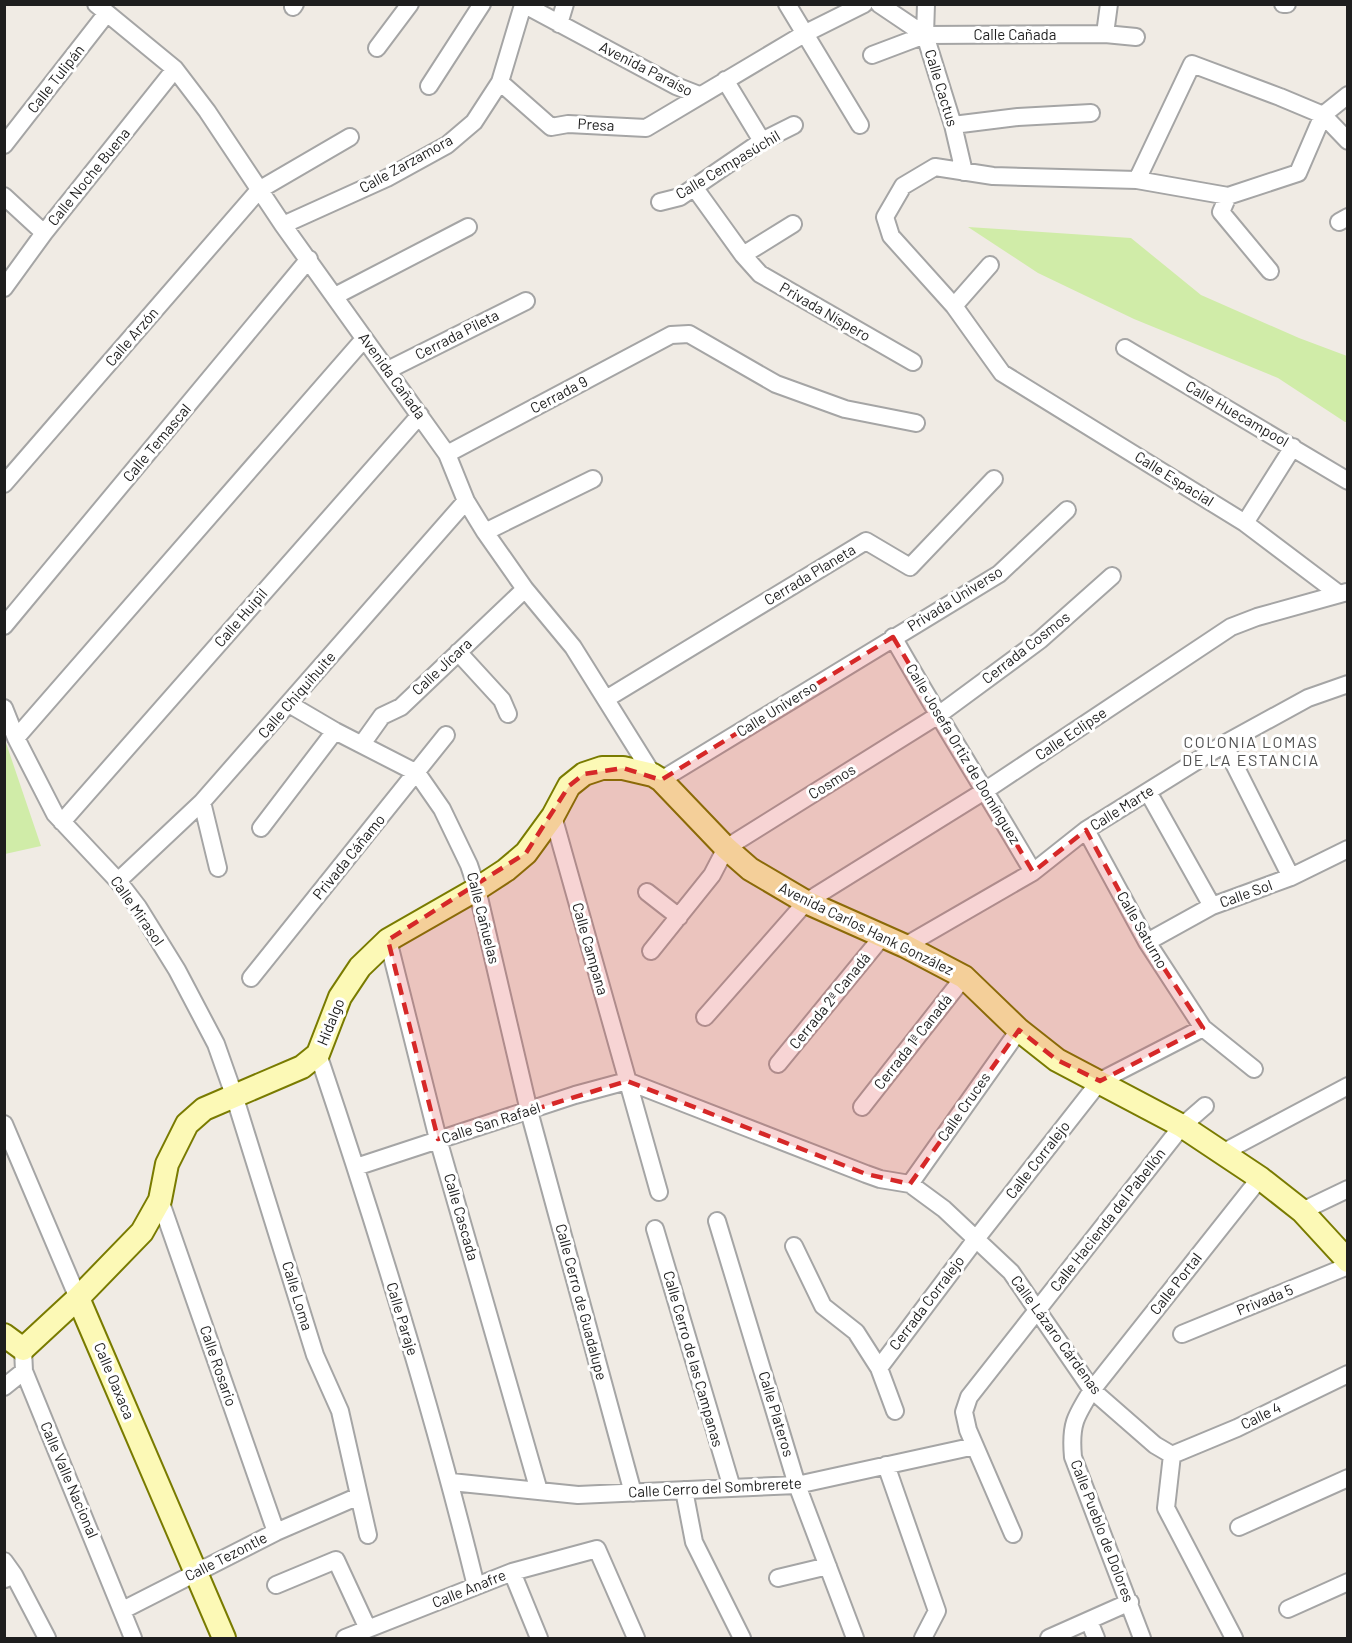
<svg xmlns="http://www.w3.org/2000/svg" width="1352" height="1643" font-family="Barlow,sans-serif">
	<rect width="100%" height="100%" fill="#f0ebe4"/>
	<path fill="#d0eca8" d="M968,227L1131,238L1201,295L1299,338L1347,356V422H1345L1278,378L1134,319L1038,273Z
		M4,737L41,846L5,854H4Z"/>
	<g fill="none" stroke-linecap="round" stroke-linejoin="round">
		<g stroke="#a5a5a5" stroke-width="20">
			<path id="street" d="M96,4L175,69L207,111L283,225L447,454L466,501L485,532L525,589L573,647L653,775
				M523,4L676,86L699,95
				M787,4L860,125
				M879,4L925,35
				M926,4L925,35L953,125L964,172
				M1283,4H1287
				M293,7L295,4
				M559,24L565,4
				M1105,34L1109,4
				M377,48L410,4
				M872,55L925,35L1105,34L1136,37
				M725,80L762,141
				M500,82L551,127L568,124L646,128L804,34L864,4
				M429,86L482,4
				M953,125L1018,117L1091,113
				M4,145L107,13
				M1137,180L1192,64L1280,97L1323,115L1348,141
				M694,187L743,255L760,274L913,362
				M4,196L44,233
				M1228,196L1221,212L1270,271
				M660,202L680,197L762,141L794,125
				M1339,222L1348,217
				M283,225L387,178L447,145L474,122L500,82L523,5
				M743,255L793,224
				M4,288L44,233L175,69
				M335,296L468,227
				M954,306L990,265
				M1125,348L1348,481
				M388,370L526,301
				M447,454L671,335L689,334L776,384L845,409L916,423
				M4,484L259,190L350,137
				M1245,523L1293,447
				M485,532L593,479
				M1339,594L1245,523L1002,373L954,306L891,236L885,217L903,186L935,167L993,176L1137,180L1228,196L1298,173L1323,115L1348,95
				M4,626L309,259
				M893,637C938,717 987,793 1033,872
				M458,652L502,700L508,714
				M606,699L866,541L910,567L994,479
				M289,704L335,731L417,773L442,809L469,865L477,889L529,1111L633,1493
				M4,708L16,738L55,814L118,881L138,907L177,970L216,1044L234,1095L315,1355L340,1411L368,1535
				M16,738L364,339
				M362,744L382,716L401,707L525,589
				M1224,744L1291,877
				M661,780L999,574L1067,510
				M1148,792L1212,906
				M202,802L218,868
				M553,816L659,1192
				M62,822L420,415
				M261,828L335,731
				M1086,830L1147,942L1203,1028L1254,1069
				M118,881L202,802L466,501
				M647,892L679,917
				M388,940L438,1139L539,1491
				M1147,942L1212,906L1291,877L1348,849
				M905,946L1033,872L1086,830L1224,744L1308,698L1348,684
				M651,951L712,875L726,848L937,716L1040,640L1112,576
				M251,978L446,735
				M705,1017L806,902L986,790L1231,627L1257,617L1347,592
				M318,1054C377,1229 432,1406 476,1586
				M778,1064L882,937
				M627,1081L866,1174L880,1179L910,1184L944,1209L1011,1272L1092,1390L1155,1445L1172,1455L1166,1508L1234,1638
				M862,1107L964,977
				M4,1124L78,1298
				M1224,1152L1348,1086
				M356,1167L575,1095L627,1081
				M910,1184L1019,1030
				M160,1200L276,1532
				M1302,1211L1348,1189
				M717,1221L797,1485L855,1638
				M655,1229L732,1488
				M794,1246L823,1306L856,1332L879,1368L895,1411
				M1182,1334L1348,1266
				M23,1349L24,1371L133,1638
				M879,1368L976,1239L1100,1081L1203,1028
				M4,1387L24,1371
				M1172,1455L1237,1428L1348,1374
				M886,1465L937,1611L923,1638
				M451,1482L578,1495L797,1485L975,1446
				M684,1490L694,1542L742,1638
				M1239,1527L1348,1478
				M1013,1534L968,1430L964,1412L969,1397L1182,1126L1205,1106
				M4,1561L14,1575L5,1579
				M512,1572L539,1638
				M14,1575L47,1638
				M778,1578L828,1566
				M276,1585L336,1560L368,1629
				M1288,1609L1348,1582
				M123,1610L276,1532L359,1496
				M1089,1621L1096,1638
				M345,1638L512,1572L597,1549L636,1638
				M1049,1638L1130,1602
				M1142,1638L1073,1457C1070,1425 1075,1417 1092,1390L1260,1178"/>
		</g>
		<g stroke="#797b00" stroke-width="26">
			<path id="secondary" d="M78,1298L224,1638
				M4,1335L23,1349L78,1298L142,1232L160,1200L167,1164L187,1124L204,1109L302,1067L318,1054L340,997L360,967L388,940L477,889L506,870L526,853L553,816L569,786L584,774L602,768H623L653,775L661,780L726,848L750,869L806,902L905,946L964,977L1019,1030L1057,1060L1182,1126L1260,1178L1302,1211L1348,1261"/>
		</g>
		<use href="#street" stroke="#fff" stroke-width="16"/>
		<use href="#secondary" stroke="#fcf9b6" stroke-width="22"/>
	</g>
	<path fill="#d62828" fill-opacity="0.2" stroke="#d62828" stroke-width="4.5" stroke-dasharray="12 8" stroke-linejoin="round" d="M893,637L1033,872L1086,830L1147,942L1203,1028L1100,1081L1057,1060L1019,1030L910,1184L866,1174L627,1081L438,1139L388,940L526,853L569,786L584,774L623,768L661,780Z"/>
	<g text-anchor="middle" stroke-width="6" stroke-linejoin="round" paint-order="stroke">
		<g font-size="15" fill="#1e1e1e" stroke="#fff">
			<text x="1015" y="40">Calle Cañada</text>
			<text transform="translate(646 69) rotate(27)" y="5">Avenida Paraíso</text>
			<text transform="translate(56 79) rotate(-52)" y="5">Calle Tulipán</text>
			<text transform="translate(941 88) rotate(73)" y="5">Calle Cactus</text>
			<text transform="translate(596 125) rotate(3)" y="5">Presa</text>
			<text transform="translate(406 164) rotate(-29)" y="5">Calle Zarzamora</text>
			<text transform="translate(728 165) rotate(-31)" y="5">Calle Cempasúchil</text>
			<text transform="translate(89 177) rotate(-51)" y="5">Calle Noche Buena</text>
			<text transform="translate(825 312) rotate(30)" y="5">Privada Níspero</text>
			<text transform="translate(457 335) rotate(-27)" y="5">Cerrada Pileta</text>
			<text transform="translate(132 337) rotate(-49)" y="5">Calle Arzón</text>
			<text transform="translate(392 376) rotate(54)" y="5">Avenida Cañada</text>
			<text transform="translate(559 395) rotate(-28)" y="5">Cerrada 9</text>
			<text transform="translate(1237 414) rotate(30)" y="5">Calle Huecampool</text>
			<text transform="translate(157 443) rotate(-50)" y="5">Calle Temascal</text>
			<text transform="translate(1174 479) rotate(32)" y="5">Calle Espacial</text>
			<text transform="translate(810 575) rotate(-31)" y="5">Cerrada Planeta</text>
			<text transform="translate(955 599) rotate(-32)" y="5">Privada Universo</text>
			<text transform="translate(241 618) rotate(-49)" y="5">Calle Huipil</text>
			<text transform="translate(1026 648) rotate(-38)" y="5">Cerrada Cosmos</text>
			<text transform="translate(442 667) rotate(-43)" y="5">Calle Jícara</text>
			<text transform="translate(297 695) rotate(-49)" y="5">Calle Chiquihuite</text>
			<text transform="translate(777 709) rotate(-32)" y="5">Calle Universo</text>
			<text transform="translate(1071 734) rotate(-34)" y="5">Calle Eclipse</text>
			<text transform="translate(963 754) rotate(59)" y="5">Calle Josefa Ortiz de Domínguez</text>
			<text transform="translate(832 782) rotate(-32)" y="5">Cosmos</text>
			<text transform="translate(1122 808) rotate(-32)" y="5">Calle Marte</text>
			<text transform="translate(349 857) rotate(-51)" y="5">Privada Cáñamo</text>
			<text transform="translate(1246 894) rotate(-20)" y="5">Calle Sol</text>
			<text transform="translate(137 911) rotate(55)" y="5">Calle Mirasol</text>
			<text transform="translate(483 918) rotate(76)" y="5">Calle Cañuelas</text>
			<text transform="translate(866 929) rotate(26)" y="5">Avenida Carlos Hank González</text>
			<text transform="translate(1142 930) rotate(60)" y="5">Calle Saturno</text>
			<text transform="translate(590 949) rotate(74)" y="5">Calle Campana</text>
			<text transform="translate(830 1001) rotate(-51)" y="5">Cerrada 2ª Canadá</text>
			<text transform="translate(331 1022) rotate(-68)" y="5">Hidalgo</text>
			<text transform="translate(913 1042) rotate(-52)" y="5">Cerrada 1ª Canadá</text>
			<text transform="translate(964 1107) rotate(-55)" y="5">Calle Cruces</text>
			<text transform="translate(491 1123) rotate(-18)" y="5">Calle San Rafaél</text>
			<text transform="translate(1038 1160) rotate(-52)" y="5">Calle Corralejo</text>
			<text transform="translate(461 1217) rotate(74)" y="5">Calle Cascada</text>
			<text transform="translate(1108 1220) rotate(-52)" y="5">Calle Hacienda del Pabellón</text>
			<text transform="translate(1176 1284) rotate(-52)" y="5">Calle Portal</text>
			<text transform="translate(297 1296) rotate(73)" y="5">Calle Loma</text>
			<text transform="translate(1265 1300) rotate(-22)" y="5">Privada 5</text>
			<text transform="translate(581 1302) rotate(75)" y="5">Calle Cerro de Guadalupe</text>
			<text transform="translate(927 1303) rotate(-53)" y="5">Cerrada Corralejo</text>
			<text transform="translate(402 1319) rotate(73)" y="5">Calle Paraje</text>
			<text transform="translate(1056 1335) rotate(54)" y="5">Calle Lázaro Cárdenas</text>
			<text transform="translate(693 1359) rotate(74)" y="5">Calle Cerro de las Campanas</text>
			<text transform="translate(218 1366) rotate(71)" y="5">Calle Rosario</text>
			<text transform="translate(114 1381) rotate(67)" y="5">Calle Oaxaca</text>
			<text transform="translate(776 1414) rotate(73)" y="5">Calle Plateros</text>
			<text transform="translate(1261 1416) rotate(-26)" y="5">Calle 4</text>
			<text transform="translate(69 1480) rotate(67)" y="5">Calle Valle Nacional</text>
			<text transform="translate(715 1488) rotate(-3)" y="5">Calle Cerro del Sombrerete</text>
			<text transform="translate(1102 1531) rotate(69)" y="5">Calle Pueblo de Dolores</text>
			<text transform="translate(226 1557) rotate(-27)" y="5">Calle Tezontle</text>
			<text transform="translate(469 1589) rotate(-22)" y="5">Calle Anafre</text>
		</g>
		<g font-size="16" letter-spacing="1.5" fill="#515151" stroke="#fff">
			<text x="1251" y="748">COLONIA LOMAS<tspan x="1251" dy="18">DE LA ESTANCIA</tspan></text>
		</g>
	</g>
	<rect width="1352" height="1643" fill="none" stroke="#1e1e1e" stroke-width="12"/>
</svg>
